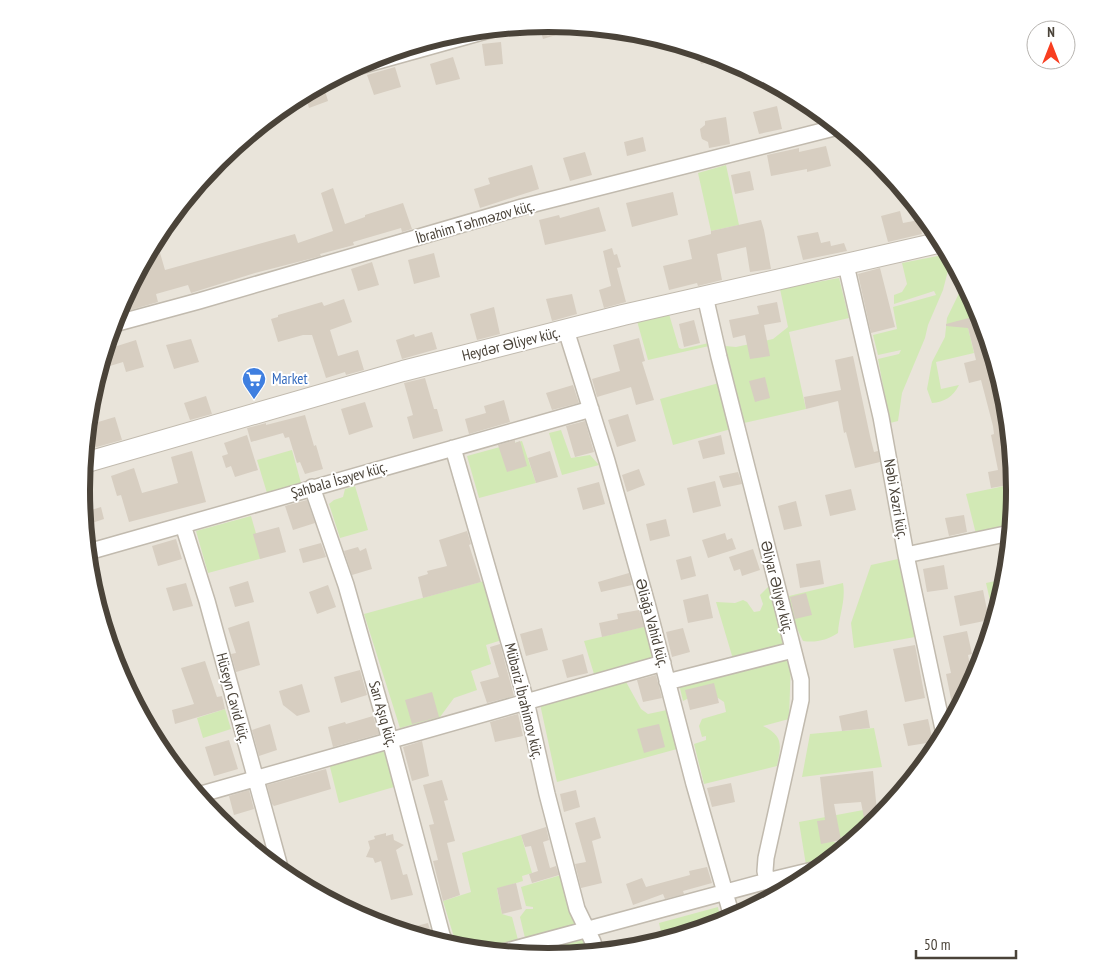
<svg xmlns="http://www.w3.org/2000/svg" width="1096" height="980" font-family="'PT Sans Narrow',sans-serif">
	<rect width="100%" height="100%" fill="#f5f2eb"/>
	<path fill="#e9e4da" d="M83 490a465 465 0 1 1 930 0a465 465 0 1 1-930 0Z"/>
	<path fill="#d2e9b5" d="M726,165L739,225L711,231L698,173Z
		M948,254L951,259L943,290L928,325L925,338L902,393L898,421L890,423L878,359L899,354L901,350L878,355L873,335L897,329L893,307L936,295L934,291L894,304V295L902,292L907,284L902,263Z
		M839,278L849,318L789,332L806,409L744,423L725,346L736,347L773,339L788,327L780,289Z
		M964,283L980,315L968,328L974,353L936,362L941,389L959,385C953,397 944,402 932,403L927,389L932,362L945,337L947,318Z
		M669,314L679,348L682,349L709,343V346L648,360L637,321Z
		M719,383L731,429L673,445L660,399Z
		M561,430L571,458L590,455L599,465L562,475L549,433Z
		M522,441L536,483L479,498L467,456Z
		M292,450L301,483L267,493L257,460Z
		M1014,484L1011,526L976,534L966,494Z
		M355,486L368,530L340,538L329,504L334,500L343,497L345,489Z
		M251,516L263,558L208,573L196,531Z
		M898,559L915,637L854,648L851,623L871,565Z
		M1005,579V581L994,618L986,583Z
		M484,581L502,640L486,645L491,664L471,671L477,690L454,698L440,717L400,728L364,614Z
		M843,583C846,601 839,615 838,633C827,640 816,643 803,641L794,622L789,596Z
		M769,586L787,645L733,659L716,602L735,603L743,600L747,602L754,612L760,611L763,604L760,595Z
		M647,626L656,657L594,674L584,641Z
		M791,659L789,719L763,726C784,736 781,746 777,766L704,784L694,744L706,740V736L702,737L699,726L702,719L726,712L724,702L718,698L687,699L683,701L679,684Z
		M625,680L641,709L648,714L667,710L677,749L557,782L540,704Z
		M225,709L231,729L203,738L197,718Z
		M874,728L882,767L802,777L810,734Z
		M385,746L394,787L339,803L329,763Z
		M890,805L877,820L857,837L848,835L841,837V840L833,841L839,845H847L827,861L806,865L799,822Z
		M521,835L532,873L522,876L523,881L497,889L502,914L512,917L518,940L482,950L457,947L443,901L471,892L462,853Z
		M561,875L578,924L525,938L520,917L526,909H533V907L526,906L521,887Z
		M718,907L721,922L663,940L659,923Z
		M586,937L590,952L548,956L527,954Z"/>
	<path fill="#d7cec1" d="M552,24L556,35L543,39L539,25Z
		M501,42L503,64L485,66L482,44Z
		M696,50L706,53L722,58L701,64Z
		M453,57L460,79L436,85L430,64Z
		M395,67L401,87L374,95L367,75Z
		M323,84L328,101L309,108L305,94Z
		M777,106L782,129L759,134L753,112Z
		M726,117L730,144L709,148L708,142L702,139L701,136L700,129L705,125V121Z
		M643,137L646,151L627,156L624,142Z
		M826,146L831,166L807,172V169L771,176L767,155L799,148V152Z
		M585,152L592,175L570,181L563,158Z
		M532,165L539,189L480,208L474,189L490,184L488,178Z
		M750,171L754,190L735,194L731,175Z
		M333,188L345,224L365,217V215L403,203L412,229L402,232L401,228L353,242L354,245L320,254L321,256L255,273L191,293L188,285L156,294L158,302L117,314L137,274L149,271L146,259L156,239L165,270L295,234L298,243L333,231L321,193Z
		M673,192L678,215L632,227L626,203Z
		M599,207L606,231L545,245L539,220L559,215L560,218Z
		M900,211L903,223L919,220L922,234L888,242L881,216Z
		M761,220L764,230L771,269L750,272L746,247L717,254L722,280L698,286L697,283L669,290L663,266L692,259L688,240L711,234V231Z
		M818,232L821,243L830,241L831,246L844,243L847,251L803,260L797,236Z
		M612,248L614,255L617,254L621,267L617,268L626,302L604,308L599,290L611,286L603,251Z
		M434,253L440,277L414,284L408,260Z
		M372,262L379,285L358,291L351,269Z
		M880,268L895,327L871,333L858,274Z
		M572,294L577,314L552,321L546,299Z
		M344,299L352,322L330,330L338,356L358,350L364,370L346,375L345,372L326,378L312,335H303L278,342L271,319L278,317V315L322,302L324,306Z
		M777,302L781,322L764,325L770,356L750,359L745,335L733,338L729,320L759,314L757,306Z
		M494,307L500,334L477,340L470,314Z
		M980,315L991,351L986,352L994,385L1001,383L1005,399L1014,484L991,488L988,472L998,470L991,435L994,434L993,426L981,380L969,383L964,363L976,360L968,328L946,326V324Z
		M694,320L700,343L684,347L679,324Z
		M432,332L437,349L402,359L396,340L414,334L415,337Z
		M110,334L114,347L136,340L144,367L126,372L123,362L100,369Z
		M639,338L645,361L642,362L654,400L636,405L631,387L597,397L592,379L620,371L613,345Z
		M191,339L199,362L174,369L166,345Z
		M853,356L870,436L874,452L878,451L880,462L855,468L846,432L844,433L838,401L806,409L804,397L841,390L835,360Z
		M765,377L770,398L755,402L749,381Z
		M425,378L434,409H437L443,431L413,439L407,417L413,415L404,383Z
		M573,385L579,403L552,410L546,393Z
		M206,396L212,414L190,420L184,403Z
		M504,400L510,422L469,434L465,419L486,413L484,406Z
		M365,402L373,427L349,435L341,409Z
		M628,414L636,441L617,447L608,420Z
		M305,415L314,446L316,445L323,469L305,474L300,462L297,463L289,437L285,438L283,433L251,442L247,428L266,423V425Z
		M115,417L122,440L86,450L88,425Z
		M585,421L594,452L575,457L566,426Z
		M247,435L258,470L235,477L231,466L226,468L222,456L228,454L224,443Z
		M721,435L725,454L703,459L698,441Z
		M515,440V443L520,441L527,466L507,472L498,445Z
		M192,451L206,502L129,522L121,495L117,496L111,476L134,468L142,493L178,483L171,457Z
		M550,451L558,477L536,483L528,458Z
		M639,469L645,485L627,492L622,475Z
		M738,472L742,484L723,488L719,476Z
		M715,481L721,506L693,513L687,488Z
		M599,482L605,504L583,510L577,488Z
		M851,489L856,510L830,516L825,495Z
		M307,500L315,523L293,530L285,506Z
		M796,501L802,526L784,530L778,506Z
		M101,507L104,519L92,523L88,511Z
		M964,515L967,532L949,536L945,518Z
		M666,519L670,536L650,541L646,524Z
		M279,527L286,552L260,559L253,534Z
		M467,531L471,544L469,545L481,582L423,598L418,577L428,574L427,571L447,566L439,540Z
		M725,533L727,540L732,538L736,549L708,558L702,540Z
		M176,539L182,559L158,566L152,546Z
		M321,543L326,557L303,563L299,549Z
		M358,547L360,551L366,548L372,569L352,575L344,551Z
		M753,549L760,570L742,576L740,569L734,571L729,557Z
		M691,556L696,576L681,580L676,560Z
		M820,560L824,584L800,588L796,564Z
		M944,565L948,589L927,592L923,569Z
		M629,573L632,585L601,592L598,582Z
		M248,581L254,602L235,607L229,587Z
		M186,583L193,606L173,611L166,588Z
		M328,585L336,607L317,614L309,592Z
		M983,590L989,620L960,626L954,596Z
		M806,593L812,615L795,619L790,597Z
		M708,594L713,618L688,623L683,600Z
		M639,610L644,627L602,637L599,623L618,619L617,614Z
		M249,621L260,665L236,672L231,654L236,653L228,628Z
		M542,628L548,650L526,656L520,634Z
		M683,628L690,652L672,657L666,632Z
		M967,631L972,654L968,655L973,680L954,714L946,674L951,673L943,636Z
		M500,644L514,696L487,703L480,682L499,677L490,647Z
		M915,645L925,698L905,702L893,649Z
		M583,654L588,673L567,678L562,660Z
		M205,661L217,697L222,696L225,709L175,724L172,710L194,704L181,668Z
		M360,670L367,695L341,703L334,677Z
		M656,675L662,698L643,702L637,680Z
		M714,683L719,703L690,710L685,690Z
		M302,684L310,712L297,716L283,705L279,691Z
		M432,692L439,717L412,724L405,700Z
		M867,710L870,728L842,731L839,716Z
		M518,714L523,736L495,742L490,722Z
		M373,716L379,734L333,747L328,727L345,722L346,724Z
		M928,719L933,742L908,746L903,724Z
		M270,724L277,750L259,756L252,730Z
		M659,724L665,747L644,753L637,729Z
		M229,740L238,769L214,776L205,747Z
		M422,741L429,776L412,781L403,747Z
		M326,769L331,789L274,806L272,804L267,785Z
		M873,771L877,811L886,809L877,820L866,829L861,802L834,804L841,840L821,844L817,821L825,820L820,777Z
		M442,780L448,800L444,801L455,841L447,843L460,895L443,901L433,861L438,860L429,825L434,824L423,785Z
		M731,783L735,802L712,807L707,788Z
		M249,790L254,809L234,815L229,796Z
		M576,790L580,807L564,812L560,794Z
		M595,817L601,838L592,841L602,883L581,888L575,864L586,862L575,823Z
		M546,827L549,840L543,842L550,868L556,866L559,875L532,883L529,874L538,871L531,846L525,847L521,835Z
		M386,833V836L393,834L394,840L404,845L396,850L403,875L407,874L413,895L391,900L381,861L375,863L373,858L366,857L370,848L368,841L375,839L374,836Z
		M707,867L712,883L683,891L684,894L665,899L663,894L633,905L626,884L642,878L646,887L690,875L689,871Z
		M516,883L522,909L502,914L497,888Z
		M428,923L433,940L400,930Z"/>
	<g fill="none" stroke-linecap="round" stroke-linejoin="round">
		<g stroke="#c1baae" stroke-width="18">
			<path id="minor" d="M353,68L493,29
				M846,265L881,417L906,555L944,734
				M705,296L719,357L801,680V700L766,858L765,871L767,881
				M114,324L199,301L522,207L838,127
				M566,330L607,461L648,607L694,784L732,917
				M453,448L526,701L547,794L577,909L593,942L596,951
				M312,487L346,585L390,740L442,935L446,944
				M183,525L207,601L281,871
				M88,552L591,409
				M906,555L1010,533
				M667,682L793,650
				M198,795L663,663
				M503,952L767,881L817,869"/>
		</g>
		<g stroke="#c1baae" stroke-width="22">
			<path id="tertiary" d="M84,463L403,371L623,315L942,242"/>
		</g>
		<use href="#minor" stroke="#fff" stroke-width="15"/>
		<use href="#tertiary" stroke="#fff" stroke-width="20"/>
	</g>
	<defs>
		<g id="supermarket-pin" transform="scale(1.25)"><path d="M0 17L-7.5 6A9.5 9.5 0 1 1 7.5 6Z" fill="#3f7fe0" stroke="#fff"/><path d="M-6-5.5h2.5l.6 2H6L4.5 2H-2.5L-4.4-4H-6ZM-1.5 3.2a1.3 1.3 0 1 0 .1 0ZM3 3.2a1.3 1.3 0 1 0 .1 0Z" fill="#fff"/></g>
	</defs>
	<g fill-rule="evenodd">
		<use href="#supermarket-pin" x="254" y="379"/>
	</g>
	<g text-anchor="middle" stroke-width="4" stroke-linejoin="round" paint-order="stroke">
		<g font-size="15" fill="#4a4339" stroke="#fff">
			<text transform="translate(475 222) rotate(-16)" y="5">İbrahim Təhməzov küç.</text>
			<text transform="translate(511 344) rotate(-14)" y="5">Heydər Əliyev küç.</text>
			<text transform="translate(339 480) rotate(-16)" y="5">Şahbala İsayev küç.</text>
			<text transform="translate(896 499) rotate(80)" y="5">Nəbi Xəzri küç.</text>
			<text transform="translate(777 587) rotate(76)" y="5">Əliyar Əliyev küç.</text>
			<text transform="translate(652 623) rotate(75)" y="5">Əliağa Vahid küç.</text>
			<text transform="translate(233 698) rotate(75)" y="5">Hüseyn Cavid küç.</text>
			<text transform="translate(524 701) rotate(76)" y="5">Mübariz İbrahimov küç.</text>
			<text transform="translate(383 714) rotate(74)" y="5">Sarı Aşıq küç.</text>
		</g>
		<g font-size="15" fill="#366cbe" stroke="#fff" text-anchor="start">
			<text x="272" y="384">Market</text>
		</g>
	</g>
	<path d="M0 0H1096V980H0ZM90 490a458 458 0 1 1 916 0a458 458 0 1 1-916 0Z" fill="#fff" fill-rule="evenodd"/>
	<path fill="none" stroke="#4a4339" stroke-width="6" d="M90 490a458 458 0 1 1 916 0a458 458 0 1 1-916 0Z"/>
	<g transform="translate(1051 45)"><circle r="24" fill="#ffffff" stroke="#b7b4b0"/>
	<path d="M0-4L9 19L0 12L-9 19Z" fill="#f83e20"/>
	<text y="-8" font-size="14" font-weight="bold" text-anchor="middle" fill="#4a4339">N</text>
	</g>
	<path d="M916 950v8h100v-8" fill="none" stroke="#4a4339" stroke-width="2.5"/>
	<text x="924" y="950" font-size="15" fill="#4a4339" stroke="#ffffff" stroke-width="4" paint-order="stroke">50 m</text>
</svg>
